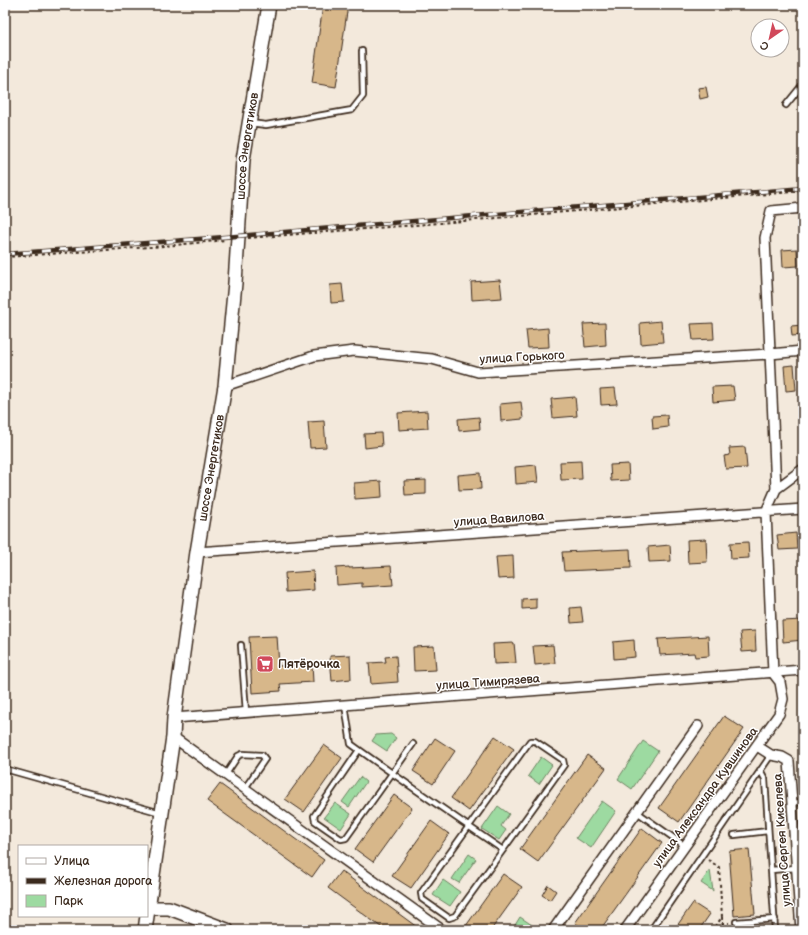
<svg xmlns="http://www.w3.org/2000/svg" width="808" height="935" font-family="'Balsamiq Sans',sans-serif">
	<rect width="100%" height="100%" fill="#f3e9dc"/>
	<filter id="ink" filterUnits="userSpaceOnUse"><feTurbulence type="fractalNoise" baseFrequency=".025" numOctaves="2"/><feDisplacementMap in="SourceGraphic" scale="8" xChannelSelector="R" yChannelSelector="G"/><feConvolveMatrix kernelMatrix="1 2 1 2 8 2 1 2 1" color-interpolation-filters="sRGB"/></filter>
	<g filter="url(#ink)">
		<path fill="#9ddaa1" stroke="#6c8260" d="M391,734L396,738L387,751L372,741L376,735Z
			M643,741L658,751L632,789L618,779Z
			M541,757L552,765L539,784L528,776Z
			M360,777L366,782L349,807L342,802Z
			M602,801L616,811L591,848L576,838Z
			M335,803L351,814L341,829L324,817Z
			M498,806L509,814L501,826L506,830L499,840L482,829Z
			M469,854L476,859L459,883L452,879Z
			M710,870L713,891L701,883Z
			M443,880L460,892L450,906L433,895Z
			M520,917L532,925L529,930H512Z"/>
		<path fill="#d7b78a" stroke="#3b2a1e" d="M323,5H348L336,87L312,83Z
			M706,87L708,97L700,99L698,88Z
			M797,249L798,266L783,267L782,250Z
			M500,280L502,298L472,300L471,282Z
			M342,284L344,302L331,303L330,285Z
			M661,321L663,342L641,344L640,323Z
			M605,323L606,345L585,347L583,324Z
			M713,323L714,339L693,340L691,324Z
			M803,325V335L792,336L791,326Z
			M548,328L549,347L528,348L526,330Z
			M794,365L796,390L786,391L784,366Z
			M733,386L735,400L713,402L712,387Z
			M615,388L617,404L601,405L600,389Z
			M575,397L577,416L553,418L551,399Z
			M521,402L523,419L501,421L500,404Z
			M427,411L428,428L399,430L398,413Z
			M667,415L668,427L653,429L652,416Z
			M479,417L480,429L459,431L458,419Z
			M324,421L326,447L310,448L308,422Z
			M381,433L382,446L365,448L364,434Z
			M745,447L747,468L726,469L724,456L730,455L729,448Z
			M581,461L582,479L561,480L560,462Z
			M628,464L629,480L611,481L610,465Z
			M536,465L538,482L516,484L515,467Z
			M480,473L481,489L459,490L458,475Z
			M426,480V494L405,495L404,481Z
			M381,481L382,497L355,499L354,483Z
			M796,533L797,549L779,550L777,535Z
			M706,539L707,562L688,563L687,540Z
			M748,542L749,558L731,559L730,543Z
			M670,545L671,561L649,562L648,547Z
			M630,549L631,568L564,571L562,552Z
			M513,556L514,578L498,579L496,557Z
			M391,566L393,585L362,587V583L337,585L336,568L349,567V568Z
			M313,571L314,590L286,592L285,573Z
			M536,598V608L522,609V599Z
			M581,607L583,622L571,623L570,608Z
			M803,620V640L783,642L782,621Z
			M755,631L756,651L742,652L740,632Z
			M277,636L279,666L312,664L313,682L280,684L281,691L252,693L249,637Z
			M708,636L709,656L695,657L694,653L660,655L658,639Z
			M634,640L635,657L614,659L613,642Z
			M514,643L516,663L494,664L493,644Z
			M553,645L555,663L535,665L533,646Z
			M434,646L436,670L414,671L413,647Z
			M350,655L351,679L332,681L330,656Z
			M396,656L398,682L371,684L369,663L386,662L385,657Z
			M724,716L744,729L679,822L659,808Z
			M495,736L514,749L469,811L451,798Z
			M435,738L455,751L433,784L413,771Z
			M324,745L342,758L304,812L285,799Z
			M587,755L606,768L538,862L520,849Z
			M220,784L324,860L312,877L207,801Z
			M394,795L412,808L373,862L355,849Z
			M431,821L449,834L411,888L392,876Z
			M642,828L662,843L600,930H585L575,923Z
			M749,849L755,914L734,916L729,851Z
			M341,871L380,900L421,930H385L328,888Z
			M503,874L522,887L491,930H463Z
			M548,885L556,891L550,900L542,895Z
			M693,903L710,914L699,930H674Z"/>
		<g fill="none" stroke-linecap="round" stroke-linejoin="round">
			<g stroke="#3b2a1e" stroke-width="8">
				<path id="lane" d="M786,105L803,84
					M250,123L266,125L352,110L363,96L362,51
					M241,645L246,712
					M345,705L351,744C401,780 452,815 503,850L455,916L449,918L422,899L421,893L530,741H535L563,760L564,765L503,850
					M359,750L314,816L315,821L341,839L346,838L413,744
					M5,769L161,813
					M760,770L765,779L775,930
					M226,774L238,756L242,754L262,755L265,759L245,788
					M792,803L803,802
					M637,812L685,846
					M734,835L768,831
					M771,870L796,868
					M736,922L775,919
					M557,925L565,930
					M651,930L771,755"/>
			</g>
			<g stroke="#3b2a1e" stroke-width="12">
				<path id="street" d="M225,386L314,356L354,351L432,359L478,372L770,354L803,351
					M776,489L803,469
					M197,552L803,509
					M773,673L766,512L776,489L765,238L771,211L803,208
					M174,718L803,670
					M173,737L442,930
					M757,746L771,755L782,757L789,761L801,930
					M553,930L698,726
					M625,930L779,714L783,699L780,682L773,673"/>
			</g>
			<g stroke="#3b2a1e" stroke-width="16">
				<g id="secondary">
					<path d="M149,908H169L227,930"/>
					<path id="s1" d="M145,930L173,737L174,718L197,552L225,386L235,283L243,160L269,5"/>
				</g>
			</g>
			<path stroke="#3b2a1e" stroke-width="2" stroke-dasharray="3 3" stroke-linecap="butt" d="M248,238L441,223L803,191
				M5,257L165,246L226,240
				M708,860L719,867L722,917L713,930
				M722,917L723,930
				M722,923H729"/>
			<use href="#lane" stroke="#fff" stroke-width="4.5"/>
			<use href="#street" stroke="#fff" stroke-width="9"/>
			<use href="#secondary" stroke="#fff" stroke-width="13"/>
			<g stroke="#3b2a1e" stroke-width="4.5">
				<path id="rail" d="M5,254L237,236L803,188"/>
			</g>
			<use href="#rail" stroke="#fff" stroke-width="3" stroke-dasharray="9" stroke-linecap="butt"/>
		</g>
	</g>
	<defs>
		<g id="supermarket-square" transform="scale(0.9)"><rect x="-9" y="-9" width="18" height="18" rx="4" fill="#d1495b" stroke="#fff"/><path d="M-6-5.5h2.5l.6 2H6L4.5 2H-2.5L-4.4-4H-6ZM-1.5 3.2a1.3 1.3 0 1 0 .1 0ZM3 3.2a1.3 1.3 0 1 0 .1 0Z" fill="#fff"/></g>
	</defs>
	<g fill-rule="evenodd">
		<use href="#supermarket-square" x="265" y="664"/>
	</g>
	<g text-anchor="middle" stroke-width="3" stroke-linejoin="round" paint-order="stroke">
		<g font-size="12" fill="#3b2a1e" stroke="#fff">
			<text dy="4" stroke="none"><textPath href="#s1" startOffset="791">шоссе Энергетиков</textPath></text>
			<text transform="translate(522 357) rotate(-3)" y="4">улица Горького</text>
			<text dy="4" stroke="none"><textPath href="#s1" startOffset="467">шоссе Энергетиков</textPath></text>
			<text transform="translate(499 519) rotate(-4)" y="4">улица Вавилова</text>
			<text transform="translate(488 682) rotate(-4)" y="4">улица Тимирязева</text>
			<text transform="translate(705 797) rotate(-54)" y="4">улица Александра Кувшинова</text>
			<text transform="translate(782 840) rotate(-94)" y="4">улица Сергея Киселева</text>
		</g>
		<g font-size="12" font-weight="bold" fill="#3b2a1e" stroke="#fff" text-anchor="start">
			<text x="278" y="668">Пятёрочка</text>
		</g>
	</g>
	<rect width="808" height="935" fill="none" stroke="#fff" stroke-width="20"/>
	<rect x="10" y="10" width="788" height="915" fill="none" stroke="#3b2a1e" stroke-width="1.5" filter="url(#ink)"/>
	<rect x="18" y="845" width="130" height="72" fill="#ffffff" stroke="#b1aaa5"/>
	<rect x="26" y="858" width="20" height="6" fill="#ffffff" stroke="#b1aaa5"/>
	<text x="54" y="865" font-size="12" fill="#3b2a1e">Улица</text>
	<rect x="26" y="878" width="20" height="6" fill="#3b2a1e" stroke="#b1aaa5"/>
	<text x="54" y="885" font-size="12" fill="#3b2a1e">Железная дорога</text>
	<rect x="26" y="895" width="20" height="12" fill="#9ddaa1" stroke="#b1aaa5"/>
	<text x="54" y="905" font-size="12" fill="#3b2a1e">Парк</text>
	<g transform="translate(770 38) rotate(214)"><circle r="19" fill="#ffffff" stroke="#b1aaa5"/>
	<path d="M0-3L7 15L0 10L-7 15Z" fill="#d1495b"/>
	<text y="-6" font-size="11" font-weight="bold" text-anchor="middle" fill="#3b2a1e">С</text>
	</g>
</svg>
